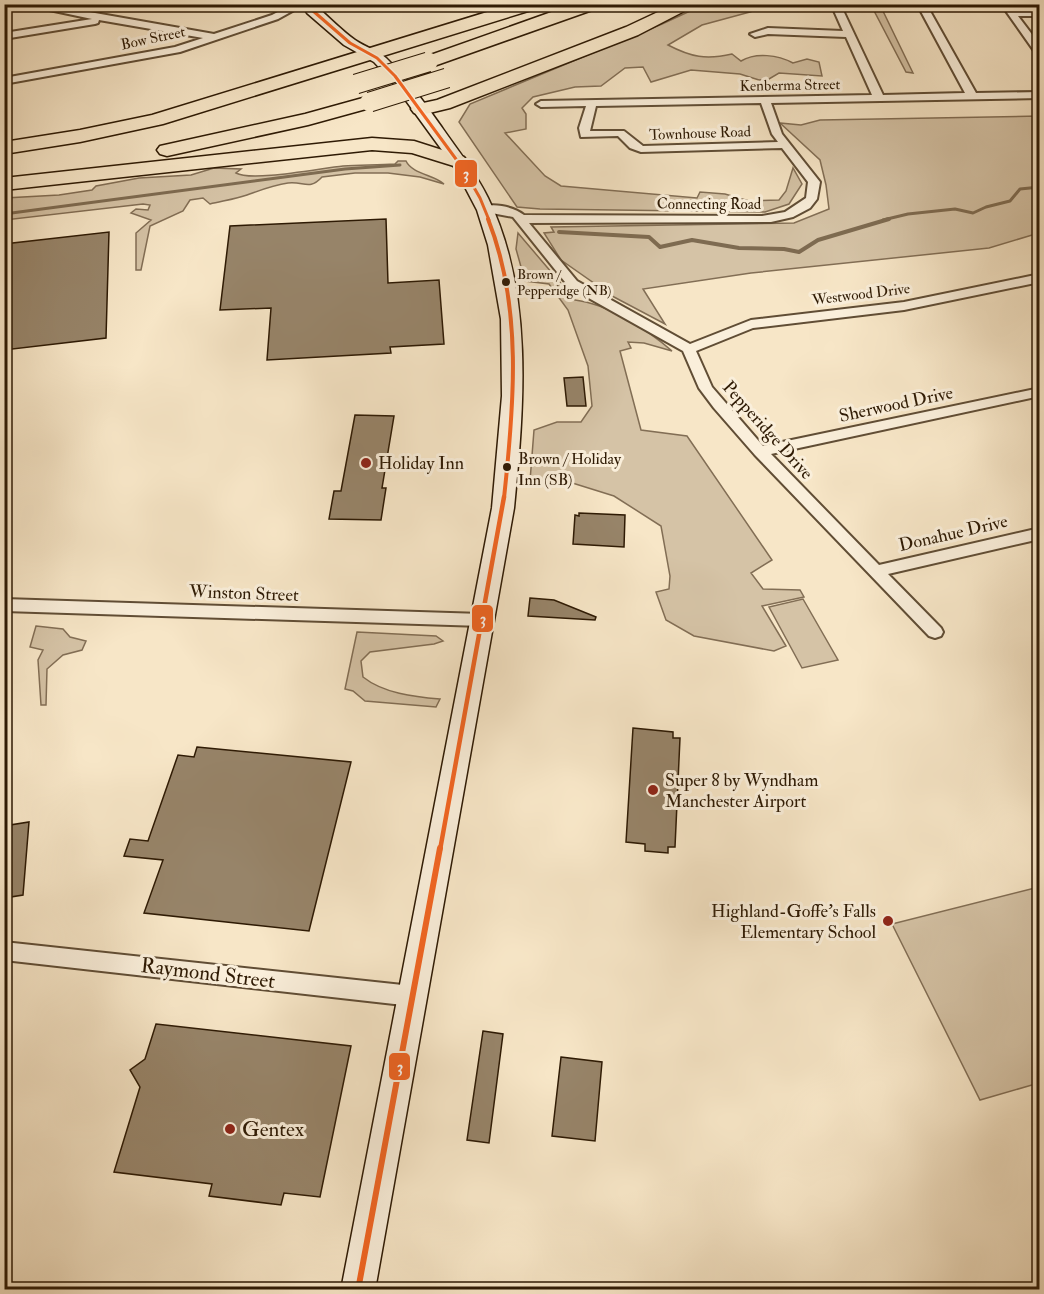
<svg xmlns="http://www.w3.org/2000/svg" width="1044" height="1294" font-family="'IM FELL Double Pica',serif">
	<rect width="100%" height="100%" fill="#f7e6c7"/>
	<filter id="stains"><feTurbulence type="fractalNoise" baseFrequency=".00333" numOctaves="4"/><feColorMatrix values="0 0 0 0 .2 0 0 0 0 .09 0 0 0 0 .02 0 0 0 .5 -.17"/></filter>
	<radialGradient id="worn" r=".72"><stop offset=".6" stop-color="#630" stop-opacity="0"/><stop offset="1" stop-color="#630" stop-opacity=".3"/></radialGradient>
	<path fill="#d5c3a6" stroke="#826e55" stroke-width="1.5" d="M703,5H749L743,8L750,12L702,25L668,45C691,57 706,60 732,54L741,61C756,52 778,55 793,63L807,59L819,62L822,76L779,73L769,79L759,80L740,74L691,70L651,82L643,67L625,68L601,86L575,87L533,97L522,108L526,114V129L505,133L545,176L561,186L697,198L700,192L725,194L749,201L779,200L786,191L793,168L802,184L789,204L765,212L540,209L517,207L459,122L470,104L662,24Z
		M871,5H880L913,73L906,72Z
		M1039,116V233L989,248L751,273L643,289L665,324L614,297L561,260L544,233L554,232L551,227L794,223L829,209L826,185L820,160L780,123L801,125L820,120Z
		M398,161H406C412,174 435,175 444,184L420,177L388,173H355L322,177C309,191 304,181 288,183C273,185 261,190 247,195C236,199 222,201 210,204L203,198L190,200L183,211L150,226L141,270H136V233L151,220L131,213L136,209L148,210L150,205L143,204L5,220V198L59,195L92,190L96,186L139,178L191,175L214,168L241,169L236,173C252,182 321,168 343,166C361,165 377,165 395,164Z
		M518,233L575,300C608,304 647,329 672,351L644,343L628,342L631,348L620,351L641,430L687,436L772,560L751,573L763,589L800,590L804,597L762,606L786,646L774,651L694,636L666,620L656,592L669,589L670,576L661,526L614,496L566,481H530L534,430L557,422H581L592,406L588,366L568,310L549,284L525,281L516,249Z
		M803,599L838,660L802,668L769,607Z
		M36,626L63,629L70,637L86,641L82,650L63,655L47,669L46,705H41L38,660L43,650L30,647Z
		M357,632L436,636L443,641L434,644L370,652L361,661L363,677C383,693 414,697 440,699L436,707L365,701L353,691L345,689Z
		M1039,887V1083L980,1100L892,924Z"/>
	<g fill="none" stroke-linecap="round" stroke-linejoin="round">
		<path stroke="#7e6b51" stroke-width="3" d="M4,214L345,169L400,165
			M883,220L908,214L955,209L973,213L986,207L1010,201L1020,189L1040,187"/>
		<path stroke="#7e6b51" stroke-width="4" d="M559,232L649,237L660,247L692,240L739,248L784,249L799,252L818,240L889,219"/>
	</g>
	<path fill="#978469" stroke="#2e1a04" stroke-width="1.5" d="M386,219L388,283L439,280L444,344L390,347L391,353L267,360L271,308L220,310L230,226Z
		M109,232L106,338L4,350V244Z
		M583,377L586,406H567L564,378Z
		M355,415L394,416L382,488H386L381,520L329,519L334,491H341Z
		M579,513L625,515L624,547L573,544L575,515L579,516Z
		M530,598L554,600L596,617L595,620L528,616Z
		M633,728L673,732V738H680L675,847H668V853L645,851V844L626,842Z
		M197,747L351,762L309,931L144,913L163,860L124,856L130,839L148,841L178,755L194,757Z
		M29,822L23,895L4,898V826Z
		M156,1024L351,1046L320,1197L284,1193L281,1205L209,1196L212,1184L114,1172L140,1087L130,1070L145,1059Z
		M483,1031L503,1034L489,1143L467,1140Z
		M561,1057L602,1062L595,1141L552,1136Z"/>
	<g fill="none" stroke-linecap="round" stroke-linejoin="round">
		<g stroke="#604d35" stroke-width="4">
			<path id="street" d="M21,4H44L214,34L272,15L293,4H305L278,19L180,52L4,84V78L175,47L203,38L99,20L98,23L95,24L4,39V33L92,19Z
				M831,4H840L883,95L965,93L917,4H926L976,93L1040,92V98L771,103L782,134L820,182L817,199L810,208L793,217L771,222L529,223L577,281L690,344L751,320L904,302L1040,274V282L904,310L753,328L696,351L712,387L763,446L1040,388V396L771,454L879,565L1040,528V539L888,574L941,628L943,632L941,636L935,638L929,636L755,455L714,408L699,388L683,351L569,287L513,217L481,211L479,209C490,201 514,207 524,215L762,216L785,212L806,198L808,182L782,148L641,152L630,148L618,136L581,137L579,128L586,106L541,107L536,104L541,101L872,95L846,37L768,34L755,37L750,34L768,28L843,31ZM761,103L772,134L778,142L643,146L624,131H590L596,106Z
				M1001,4H1010L1014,10H1040V16H1018L1040,45V56L1037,55Z
				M4,599L482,614L488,616L490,620L488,624L482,626L4,611Z
				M4,942L412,986L419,989L422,996L419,1003L412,1006L4,960Z"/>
		</g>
		<g stroke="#2e1a04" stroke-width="3">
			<path id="secondary" d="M312,6L317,7C330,18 341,30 355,40C365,47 377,50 386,58C408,79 426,105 443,129C459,152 476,173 488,198C534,292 524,407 514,508L375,1290H341L492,508L502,396L501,319L488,245L477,210L455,168L391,80L374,62L344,45L307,13L305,10Z"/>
		</g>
		<g stroke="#2e1a04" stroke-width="3">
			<path id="highway" d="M513,4H540L538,8L163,124L80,142L4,154V142L80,130L152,115Z
				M574,4H600L598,8L434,66H422L419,62L422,58Z
				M675,4H698L638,35L450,108L421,115L414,113L411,109L414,105L437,100L626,27Z
				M370,96L377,98L379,102L377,106L308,125L167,156L160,154L157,150L160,146L305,114Z
				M372,138L414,141L464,157L467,161L464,165L457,167L412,153L372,150L4,190V178Z"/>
		</g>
		<use href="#street" fill="#faefdb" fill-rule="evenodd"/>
		<use href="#secondary" fill="#faefdb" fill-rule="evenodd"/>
		<use href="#highway" fill="#f7e6c7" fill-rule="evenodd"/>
		<g stroke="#2e1a04" stroke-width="21" stroke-linecap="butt">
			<path id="highway-bridge" d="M356,84L428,62
				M370,102L447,78"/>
		</g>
		<use href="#highway-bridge" stroke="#f7e6c7" stroke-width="19"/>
		<g stroke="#faefdb" stroke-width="6">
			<path id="bus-1-far3" d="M312,10L350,43L377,58L395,76L464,170L480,198L489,220"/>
		</g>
		<g stroke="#faefdb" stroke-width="8">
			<path id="bus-1-far2" d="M488,219C523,307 514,406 504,498"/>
		</g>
		<g stroke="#faefdb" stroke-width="9">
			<path id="bus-1-far1" d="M440,850L504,497"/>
		</g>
		<g stroke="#faefdb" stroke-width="10">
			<path id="bus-1" d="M358,1290L440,848"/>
		</g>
		<use href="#bus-1-far3" stroke="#f26522" stroke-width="3"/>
		<use href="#bus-1-far2" stroke="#f26522" stroke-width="4"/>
		<use href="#bus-1-far1" stroke="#f26522" stroke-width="4.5"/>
		<use href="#bus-1" stroke="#f26522" stroke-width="6"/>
	</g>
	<g fill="#2e1a04" stroke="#faefdb" stroke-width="2">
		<circle cx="506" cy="282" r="5"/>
		<circle cx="507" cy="467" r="5"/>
	</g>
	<g fill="#8f2418" stroke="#faefdb" stroke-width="2">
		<circle cx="366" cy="463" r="6"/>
		<circle cx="653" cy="790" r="6"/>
		<circle cx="888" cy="921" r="6"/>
		<circle cx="230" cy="1129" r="6"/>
	</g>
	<g text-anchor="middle" stroke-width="6" stroke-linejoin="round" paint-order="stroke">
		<g font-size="14" fill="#2e1a04" stroke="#faefdb" text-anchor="start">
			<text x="517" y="279">Brown /<tspan x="517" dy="16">Pepperidge (NB)</tspan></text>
		</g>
		<g font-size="15" fill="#2e1a04" stroke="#faefdb">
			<text transform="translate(153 38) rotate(-12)" y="5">Bow Street</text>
			<text transform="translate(790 85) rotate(-1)" y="5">Kenberma Street</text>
			<text transform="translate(700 133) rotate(-2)" y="5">Townhouse Road</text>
			<text x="709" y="209">Connecting Road</text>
			<text transform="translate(861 294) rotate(-7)" y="5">Westwood Drive</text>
		</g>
		<g font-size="16" fill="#2e1a04" stroke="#faefdb" text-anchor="start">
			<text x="518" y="464">Brown / Holiday<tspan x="518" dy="21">Inn (SB)</tspan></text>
		</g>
		<g font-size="18" fill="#2e1a04" stroke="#faefdb">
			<text transform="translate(896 404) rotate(-12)" y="6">Sherwood Drive</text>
			<text transform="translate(768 430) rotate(48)" y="6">Pepperidge Drive</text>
			<text transform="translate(953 533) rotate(-13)" y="6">Donahue Drive</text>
			<text transform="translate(244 593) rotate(2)" y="6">Winston Street</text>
		</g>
		<g font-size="18" fill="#2e1a04" stroke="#faefdb" text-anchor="start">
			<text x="378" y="469">Holiday Inn</text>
			<text x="665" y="786">Super 8 by Wyndham<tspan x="665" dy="21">Manchester Airport</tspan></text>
			<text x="876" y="917" text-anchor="end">Highland-Goffe's Falls<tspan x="876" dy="21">Elementary School</tspan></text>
		</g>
		<g font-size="21" fill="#2e1a04" stroke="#faefdb">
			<text transform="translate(208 973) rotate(7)" y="7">Raymond Street</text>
		</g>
		<g font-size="21" fill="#2e1a04" stroke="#faefdb" text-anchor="start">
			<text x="242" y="1136">Gentex</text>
		</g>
	</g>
	<g stroke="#faefdb" stroke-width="2">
		<rect x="454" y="159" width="24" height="29" rx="6" fill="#f26522"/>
		<rect x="471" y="604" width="23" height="29" rx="6" fill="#f26522"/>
		<rect x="388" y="1052" width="23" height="29" rx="6" fill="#f26522"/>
	</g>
	<g font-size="16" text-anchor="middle" font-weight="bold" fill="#fff">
		<text x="466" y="179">3</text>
		<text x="483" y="624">3</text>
		<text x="400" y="1072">3</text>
	</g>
	<rect width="1044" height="1294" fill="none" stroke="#f7e6c7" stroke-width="24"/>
	<rect x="6" y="6" width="1032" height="1282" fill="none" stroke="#2e1a04" stroke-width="3"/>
	<rect x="12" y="12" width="1020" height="1270" fill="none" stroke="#2e1a04" stroke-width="1.5"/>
	<rect width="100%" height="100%" filter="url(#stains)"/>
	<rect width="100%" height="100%" fill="url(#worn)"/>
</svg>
